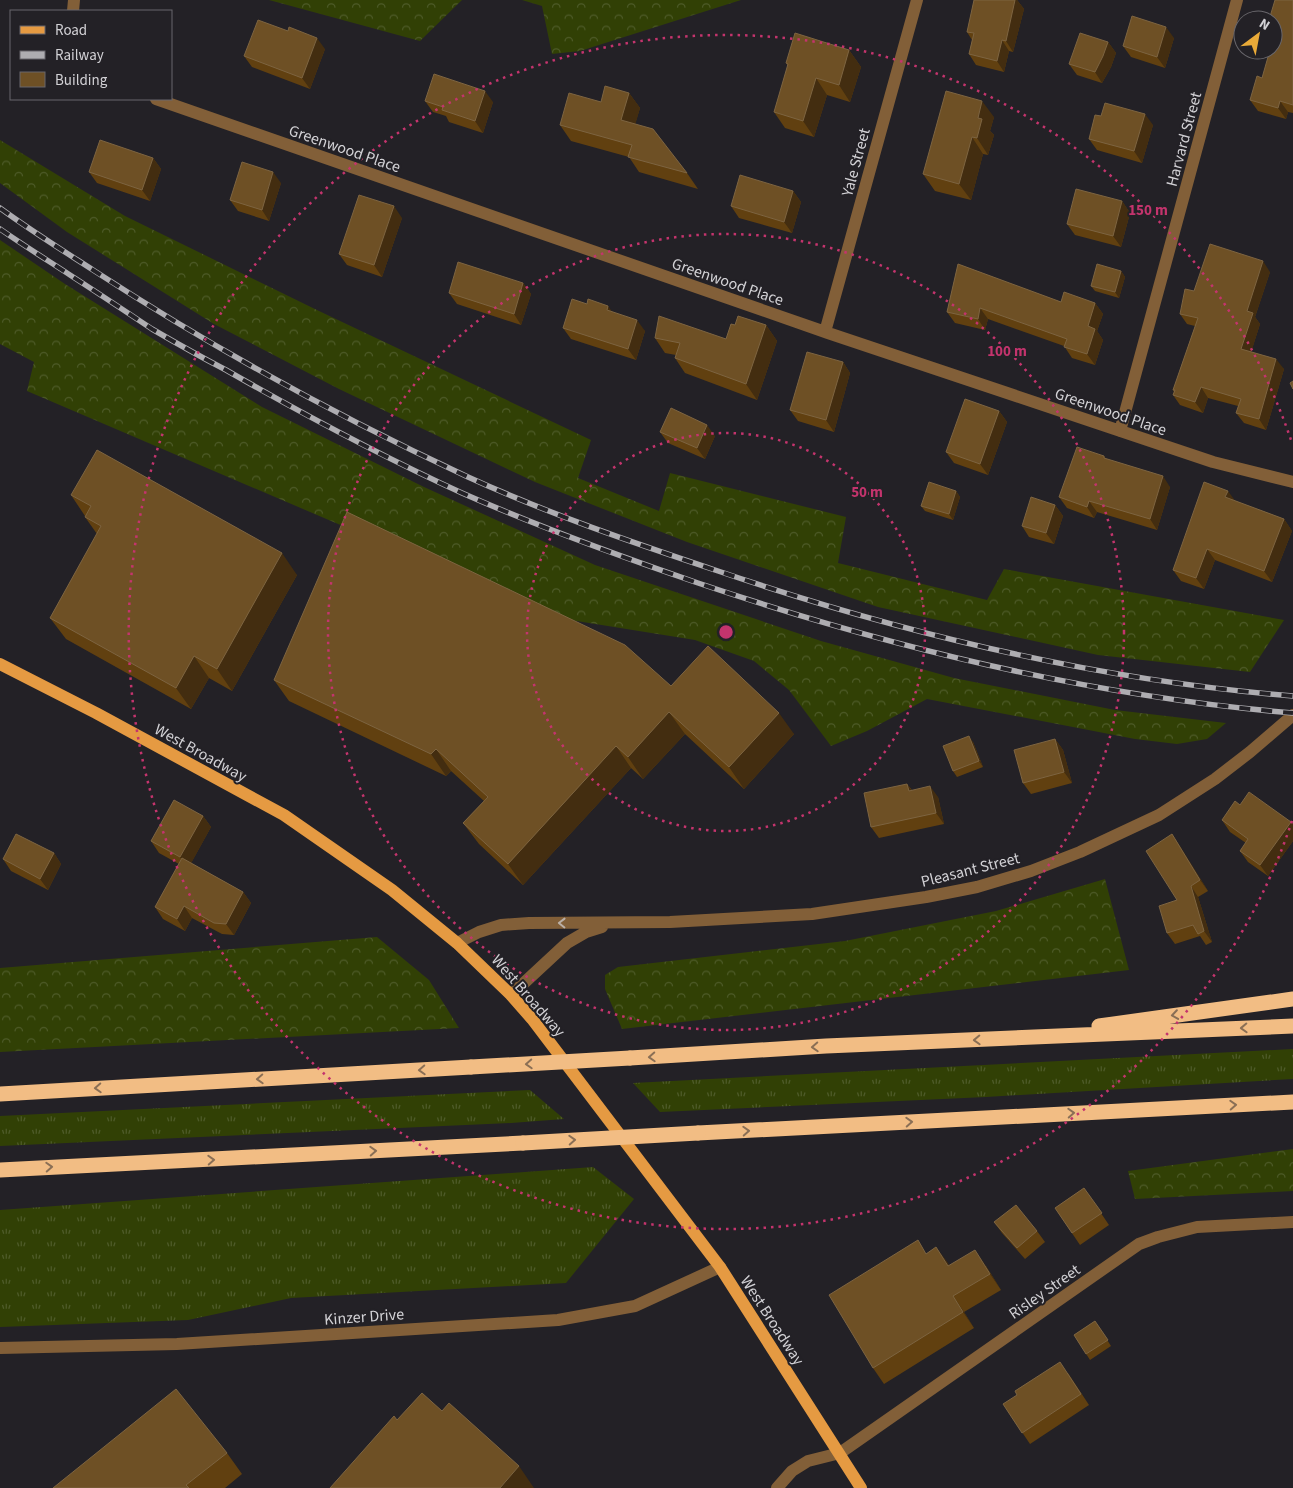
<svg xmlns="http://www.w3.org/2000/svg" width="1293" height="1488" font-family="'Source Sans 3',sans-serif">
	<defs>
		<pattern id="grass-tufts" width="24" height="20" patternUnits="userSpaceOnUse" patternTransform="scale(1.25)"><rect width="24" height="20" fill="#314005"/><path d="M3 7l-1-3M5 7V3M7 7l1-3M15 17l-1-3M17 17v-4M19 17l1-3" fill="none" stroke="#4e5b29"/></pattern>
		<pattern id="forest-crowns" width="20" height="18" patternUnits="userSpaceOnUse" patternTransform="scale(1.25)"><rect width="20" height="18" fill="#314005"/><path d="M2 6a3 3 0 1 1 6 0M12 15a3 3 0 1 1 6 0" fill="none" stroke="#4e5b29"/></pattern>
	</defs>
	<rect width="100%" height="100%" fill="#232126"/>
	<path fill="url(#grass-tufts)" d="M1293,1049V1079L986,1097L660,1112L633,1083Z
		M530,1090L564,1119L511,1123L0,1146V1116Z
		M593,1167L634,1199L566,1283L291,1298L188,1320L0,1327V1210Z"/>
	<path fill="url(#forest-crowns)" d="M269,0H462L420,41Z
		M522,0H741L580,51L552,54L542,6Z
		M0,140L125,216L319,311L591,440L578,478L659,511L670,473L846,517L838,563L987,600L1004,569L1284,620L1250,672L1098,655L878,607L687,542L535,482L339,389L214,324L67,232L0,183Z
		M0,240L65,284L262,407L424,487L595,565L821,641L954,678L1115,710L1226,723L1207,739L1177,744L1135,739L927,699L867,731L831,746L789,690L754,661L695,640L558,618L27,391L34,362L0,344Z
		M1105,879L1129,970L622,1029L605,989V975L618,967L845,941L996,911Z
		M377,937L429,980L459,1028L0,1052V968Z
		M1293,1149V1191L1135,1199L1128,1171Z"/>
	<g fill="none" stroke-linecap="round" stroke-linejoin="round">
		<path stroke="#825f38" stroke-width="12" d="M73,11L74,0
			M156,99L828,333L1213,462L1293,482
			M825,332L917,0
			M1120,431L1237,0
			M457,943L479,932L501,925L529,923L670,922L812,914L926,897L977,887L1031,871L1080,852L1159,815L1215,779L1250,752L1293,715
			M511,995L567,943L586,932L602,927
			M0,1348L177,1344L558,1320L635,1306L720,1267
			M777,1488L792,1471L808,1461L840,1453L1139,1244L1158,1237L1197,1227L1293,1222"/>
		<path stroke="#e59a42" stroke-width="12" d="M0,664L96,713L284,815L392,890L457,943L511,995L532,1019L720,1267L861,1488"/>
		<path stroke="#f2bd84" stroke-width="15" d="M1099,1026L1293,999
			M630,1058L826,1046L1293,1026
			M0,1094L471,1067
			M698,1133L1293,1102
			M0,1170L523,1143"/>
		<g stroke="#aeadb1" stroke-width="5.5">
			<path id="rail" d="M0,208C30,230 62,250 93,270C213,348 339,417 468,477C549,514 634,543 718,571C904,634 1097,680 1293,696
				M0,229C23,245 47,260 70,275C98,293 125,311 152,329C176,343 201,357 226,370C303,414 381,456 462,493C539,527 619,556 698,583C891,648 1090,696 1293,713"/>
		</g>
		<use href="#rail" stroke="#232126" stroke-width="4" stroke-dasharray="11" stroke-linecap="butt"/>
		<path stroke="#f2bd84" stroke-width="15" d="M471,1067L630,1058
			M523,1143L698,1133"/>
	</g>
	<path fill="#614010" d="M974,0H1017L1024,9L1013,52L1009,51L1004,72L976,65L969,54L972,40L967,32Z
		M1293,0V113L1288,112L1286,119L1258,111L1250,100L1262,78L1273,50V20Z
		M1174,38L1165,68L1131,57L1123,46Z
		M1108,42L1116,53L1111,67L1102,83L1077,75L1069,64Z
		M325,49L310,89L252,67L244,56Z
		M849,50L861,67L850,102L827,95L814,137L785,128L774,112L788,66L786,63Z
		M629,93L640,108L635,124L687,173L698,189L639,172L629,157L571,141L560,125L601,102Z
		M425,101L493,102L483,133L449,122L446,116L433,112Z
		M1101,116L1153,125L1142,163L1097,150L1089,139Z
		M994,117L990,131L994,135L988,155L983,154L971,200L935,191L923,174Z
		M153,158L161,169L150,201L97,183L89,172Z
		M281,183L269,221L238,211L230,200Z
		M793,191L801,202L792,233L739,218L731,206Z
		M1122,201L1130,213L1121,247L1075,235L1067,224Z
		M402,218L382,277L347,265L339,254Z
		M958,264L1061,302L1095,303L1103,314L1097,331L1103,340L1095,365L1072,358L1064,346L988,319L985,330L955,323L947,312Z
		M1121,271L1125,277L1119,298L1095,291L1091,286Z
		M1270,272L1255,317L1260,324L1251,352L1284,369L1266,430L1244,423L1236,413L1238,406L1208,398L1203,413L1180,405L1173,395L1174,392L1173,390L1195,326L1187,324L1180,314L1194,291Z
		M523,283L531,294L521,325L457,304L449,293Z
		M587,304L613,312L645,331L636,360L571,339L563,328Z
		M735,325H766L777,341L757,400L685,373L675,358L676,355L665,353L655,338L726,339Z
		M843,362L850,373L834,432L798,421L790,410Z
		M999,411L1007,422L988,475L954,463L946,452Z
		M660,432L715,436L705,459L668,443Z
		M1104,456L1106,459L1170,487L1157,530L1097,512L1094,518L1067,508L1059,497Z
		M956,491L960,497L953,520L925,511L921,506Z
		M71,495L297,575L232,691L209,678L191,709L66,639L50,618L97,534L85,517V516Z
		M1235,501L1284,519L1292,531L1272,582L1215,560L1204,589L1181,581L1173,570Z
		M1055,505L1063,516L1054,544L1029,537L1022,526Z
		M274,680L671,686L794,734L744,789L685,734L643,779L631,768L523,885L479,844L463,823L484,801L451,771L446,776L289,701Z
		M1055,739L1063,750L1072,783L1031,794L1023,783Z
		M973,742L983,767L957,777L953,771Z
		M907,784L912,790L938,797L944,824L879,838L871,827Z
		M1240,805L1291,822L1293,824V841L1268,876L1248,862L1240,851L1246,843L1230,832L1222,820Z
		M203,816L211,827L191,863L243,892L251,903L234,935L222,934L192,918L185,931L163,919L155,907L179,864L159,853L151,841Z
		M1172,834L1208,891L1198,897L1212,942L1206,945L1200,936L1175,944L1167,933L1177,900Z
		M54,853L61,864L48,890L11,871L3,859Z
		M1084,1188L1109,1225L1080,1245L1055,1208Z
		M994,1222L1037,1231L1045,1242L1025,1259L1002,1233Z
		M927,1253L949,1266H986L1001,1290L964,1312L974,1328L884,1384L873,1368Z
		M1095,1321L1111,1346L1090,1360L1074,1335Z
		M1068,1373L1089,1405L1030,1444L1003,1404Z
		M227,1453L242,1474L225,1488H53Z"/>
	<path fill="#432d10" d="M1015,0H1017L1024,9L1013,52L1006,41Z
		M1166,27L1174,38L1165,68L1157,57Z
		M317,38L325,49L310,89L302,78Z
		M1002,40L1009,51L1004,72L997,61Z
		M1108,42L1116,53L1111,67L1102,83L1095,72Z
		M849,50L861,67L850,102L839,85Z
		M816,78L827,95L814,137L803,121Z
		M485,91L493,102L483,133L475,121Z
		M629,93L640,108L632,136L621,120Z
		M982,101L994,117L990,131L994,135L988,155L977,138L978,118Z
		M1280,101L1288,112L1286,119L1278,108Z
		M1145,114L1153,125L1142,163L1134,151Z
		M972,137L983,154L971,200L959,184Z
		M153,158L161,169L150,201L142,190Z
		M273,172L281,183L269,221L262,210Z
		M793,191L801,202L792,233L784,222Z
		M1122,201L1130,213L1121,247L1113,236Z
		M394,206L402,218L382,277L374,265Z
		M1263,261L1270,272L1255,317L1260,324L1249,359L1241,349L1247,311Z
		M1121,271L1125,277L1119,298L1115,292Z
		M523,283L531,294L521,325L514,314Z
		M1095,303L1103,314L1097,331L1103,340L1095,365L1087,354L1088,326Z
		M608,306L616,317L607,310Z
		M980,308L988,319L985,330L978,319Z
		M637,320L645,331L636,360L628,349Z
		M766,325L777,341L757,400L746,384Z
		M1276,359L1284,369L1266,430L1259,419Z
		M843,362L850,373L834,432L826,420Z
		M1201,387L1208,398L1203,413L1195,402Z
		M999,411L1007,422L988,475L980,464Z
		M707,425L715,436L705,459L697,448Z
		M1163,476L1170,487L1157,530L1150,519Z
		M956,491L960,497L953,520L949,514Z
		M1228,491L1236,502L1225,497Z
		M1089,501L1097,512L1094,518L1087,507Z
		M1055,505L1063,516L1054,544L1046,533Z
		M1284,519L1292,531L1272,582L1264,571Z
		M1207,549L1215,560L1204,589L1196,578Z
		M282,553L297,575L232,691L217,669Z
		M194,656L209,678L191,709L176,688Z
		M669,712L685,734L643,779L628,757Z
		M779,713L794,734L744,789L729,767Z
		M969,736L973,742L983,767L979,761Z
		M1055,739L1063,750L1072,783L1064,772Z
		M616,746L631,768L523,885L508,864Z
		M436,749L451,771L446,776L431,754Z
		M907,784L915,795L909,791Z
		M930,786L938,797L944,824L936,813Z
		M203,816L211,827L188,869L180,857Z
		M1291,822L1293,824V841L1268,876L1260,865Z
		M1172,834L1180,846L1208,891L1200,880Z
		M54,853L61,864L48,890L40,879Z
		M1191,886L1198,897L1212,942L1204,931Z
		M243,892L251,903L234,935L226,924Z
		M184,906L192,918L185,931L177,919Z
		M936,1247L948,1263L959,1282L948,1266Z
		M975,1250L986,1266L1001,1290L990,1274Z
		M953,1296L964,1312L974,1328L963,1312Z
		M519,1466L534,1488H500Z"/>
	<path fill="#6e5025" stroke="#7d6441" d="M974,0H1015L1006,41L1002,40L997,61L969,54L974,33L967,32Z
		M1275,0H1293V105L1280,101L1278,108L1250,100L1257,76L1262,78L1270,50H1273V38L1275,32L1273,31V20H1269Z
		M1132,16L1166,27L1157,57L1123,46Z
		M258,20L288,31L289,27L317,38L302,78L244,56Z
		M795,33L849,50L839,85L816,78L803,121L774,112L788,64L786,63Z
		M1080,33L1108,42L1103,56L1095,72L1069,64Z
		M434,74L485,91L475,121L442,110L443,107L425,101Z
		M605,86L629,93L621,120L653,129L687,173L628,157L632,145L560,125L569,93L601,102Z
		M946,91L982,101L978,118L982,119L977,138L972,137L959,184L923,174Z
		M1105,103L1145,114L1134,151L1089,139L1095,115L1101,116Z
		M100,140L153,158L142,190L89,172Z
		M242,162L273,172L262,210L230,200Z
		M740,175L793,191L784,222L731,206Z
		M1076,189L1122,201L1113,236L1067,224Z
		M359,195L394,206L374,265L339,254Z
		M1210,244L1263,261L1247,311L1253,313L1241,349L1276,359L1259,419L1236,413L1241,399L1201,387L1195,402L1173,395L1175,390H1173L1198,318L1180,314L1185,289L1194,291Z
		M458,262L523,283L514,314L449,293Z
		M958,264L1061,302L1064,292L1095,303L1088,326L1095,329L1087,354L1064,347L1067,339L980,308L978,319L947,312Z
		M1097,264L1121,271L1115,292L1091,286Z
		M572,299L587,304L588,299L608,306L607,310L637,320L628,349L563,328Z
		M659,316L726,339L731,324L735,325L738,316L766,325L746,384L675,358L680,343L655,338Z
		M807,352L843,362L826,420L790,410Z
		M1293,381V389L1290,383Z
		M965,399L999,411L980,464L946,452Z
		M671,408L707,425L697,448L660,432Z
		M1077,447L1104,456V458L1163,476L1150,519L1089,501L1087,507L1059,497Z
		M97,450L282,553L217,669L194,656L176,688L50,618L101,526L85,517L91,506L71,495Z
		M929,482L956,491L949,514L921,506Z
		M1204,482L1228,491L1225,497L1284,519L1264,571L1207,549L1196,578L1173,570Z
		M1031,497L1055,505L1046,533L1022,526Z
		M347,512L625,645L671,686L708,646L779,713L729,767L669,712L628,757L616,746L508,864L463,823L488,797L436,749L431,754L274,680Z
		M969,736L979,761L953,771L943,746Z
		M1055,739L1064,772L1023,783L1014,750Z
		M907,784L909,791L930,786L936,813L871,827L864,793Z
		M1249,792L1291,822L1260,865L1240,851L1248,839L1222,820L1235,801L1240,805Z
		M174,800L203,816L180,857L151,841Z
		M16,834L54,853L40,879L3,859Z
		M1172,834L1200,880L1191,886L1204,931L1198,934L1193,925L1167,933L1159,906L1177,900L1146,851Z
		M182,858L243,892L226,924L214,923L184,906L177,919L155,907Z
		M1084,1188L1102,1213L1072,1233L1055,1208Z
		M1016,1205L1037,1231L1017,1248L994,1222Z
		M918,1240L926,1254L936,1247L948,1266L975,1250L990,1274L953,1296L963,1312L873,1368L829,1295Z
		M1095,1321L1108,1340L1086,1354L1074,1335Z
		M1060,1362L1081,1394L1022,1433L1003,1404L1017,1395L1015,1391Z
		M176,1389L227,1453L186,1485L189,1488H53Z
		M422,1393L442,1411L449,1403L519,1466L500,1488H330L394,1416L397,1420Z"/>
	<defs><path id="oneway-chevron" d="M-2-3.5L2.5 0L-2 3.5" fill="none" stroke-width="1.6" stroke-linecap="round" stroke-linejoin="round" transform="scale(1.25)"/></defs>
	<use stroke="#baafa6" href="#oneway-chevron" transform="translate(562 923) rotate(-179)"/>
	<g stroke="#8a6f55">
		<use href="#oneway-chevron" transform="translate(1175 1015) rotate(172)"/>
		<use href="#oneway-chevron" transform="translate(1244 1028) rotate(178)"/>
		<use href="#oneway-chevron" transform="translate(977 1040) rotate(178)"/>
		<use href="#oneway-chevron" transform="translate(815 1047) rotate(177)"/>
		<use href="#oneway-chevron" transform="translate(652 1057) rotate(177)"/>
		<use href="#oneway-chevron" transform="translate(529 1064) rotate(177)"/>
		<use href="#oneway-chevron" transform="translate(422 1070) rotate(177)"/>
		<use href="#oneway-chevron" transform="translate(260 1079) rotate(177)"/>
		<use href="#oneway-chevron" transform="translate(98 1088) rotate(177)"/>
		<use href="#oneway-chevron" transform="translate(1233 1105) rotate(-3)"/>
		<use href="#oneway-chevron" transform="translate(1071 1113) rotate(-3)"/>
		<use href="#oneway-chevron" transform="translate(909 1122) rotate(-3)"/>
		<use href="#oneway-chevron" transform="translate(746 1131) rotate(-3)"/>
		<use href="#oneway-chevron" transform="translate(572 1140) rotate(-3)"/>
		<use href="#oneway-chevron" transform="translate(373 1151) rotate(-3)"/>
		<use href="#oneway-chevron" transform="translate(211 1160) rotate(-3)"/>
		<use href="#oneway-chevron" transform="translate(49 1167) rotate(-3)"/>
	</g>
	<g fill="none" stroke="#c4346d" stroke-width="2.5" stroke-dasharray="2.5 5">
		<circle cx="726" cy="632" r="199"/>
		<circle cx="726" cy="632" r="398"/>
		<path d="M1292 821A597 597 0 1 1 1292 443"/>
	</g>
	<g text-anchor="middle" stroke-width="4" stroke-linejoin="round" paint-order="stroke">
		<g font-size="16" fill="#d2d1d5" stroke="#232126">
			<text transform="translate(1183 139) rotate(-75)" y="6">Harvard Street</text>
			<text transform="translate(345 148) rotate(19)" y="6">Greenwood Place</text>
			<text transform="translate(855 162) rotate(-75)" y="6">Yale Street</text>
			<text transform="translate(728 281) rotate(19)" y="6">Greenwood Place</text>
			<text transform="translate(1111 411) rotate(19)" y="6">Greenwood Place</text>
			<text transform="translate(201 752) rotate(29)" y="6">West Broadway</text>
			<text transform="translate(970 869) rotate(-14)" y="6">Pleasant Street</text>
			<text transform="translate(529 995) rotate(49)" y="6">West Broadway</text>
			<text transform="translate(1044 1291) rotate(-35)" y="6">Risley Street</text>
			<text transform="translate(364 1316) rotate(-4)" y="6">Kinzer Drive</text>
			<text transform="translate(773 1320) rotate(57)" y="6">West Broadway</text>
		</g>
	</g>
	<circle cx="726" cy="632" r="8" fill="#c4346d" stroke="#232126" stroke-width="2.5"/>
	<g font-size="15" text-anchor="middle" font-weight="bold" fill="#c4346d" stroke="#232126" stroke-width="4" stroke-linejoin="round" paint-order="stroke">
		<text x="1148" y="215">150 m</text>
		<text x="1007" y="356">100 m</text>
		<text x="867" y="497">50 m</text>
	</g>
	<rect x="10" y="10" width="162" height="90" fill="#232126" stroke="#69676c"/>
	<rect x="20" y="26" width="25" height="8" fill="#e59a42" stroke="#69676c"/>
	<text x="55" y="35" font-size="15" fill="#d2d1d5">Road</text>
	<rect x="20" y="51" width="25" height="8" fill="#aeadb1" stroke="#69676c"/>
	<text x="55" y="60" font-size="15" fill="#d2d1d5">Railway</text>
	<rect x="20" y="72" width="25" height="15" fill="#6e5025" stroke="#69676c"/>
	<text x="55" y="85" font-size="15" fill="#d2d1d5">Building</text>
	<g transform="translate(1258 35) rotate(32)"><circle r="24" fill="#232126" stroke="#69676c"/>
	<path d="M0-4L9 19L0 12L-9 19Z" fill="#e9aa38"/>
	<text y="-8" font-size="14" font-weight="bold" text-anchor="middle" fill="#d2d1d5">N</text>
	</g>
</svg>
